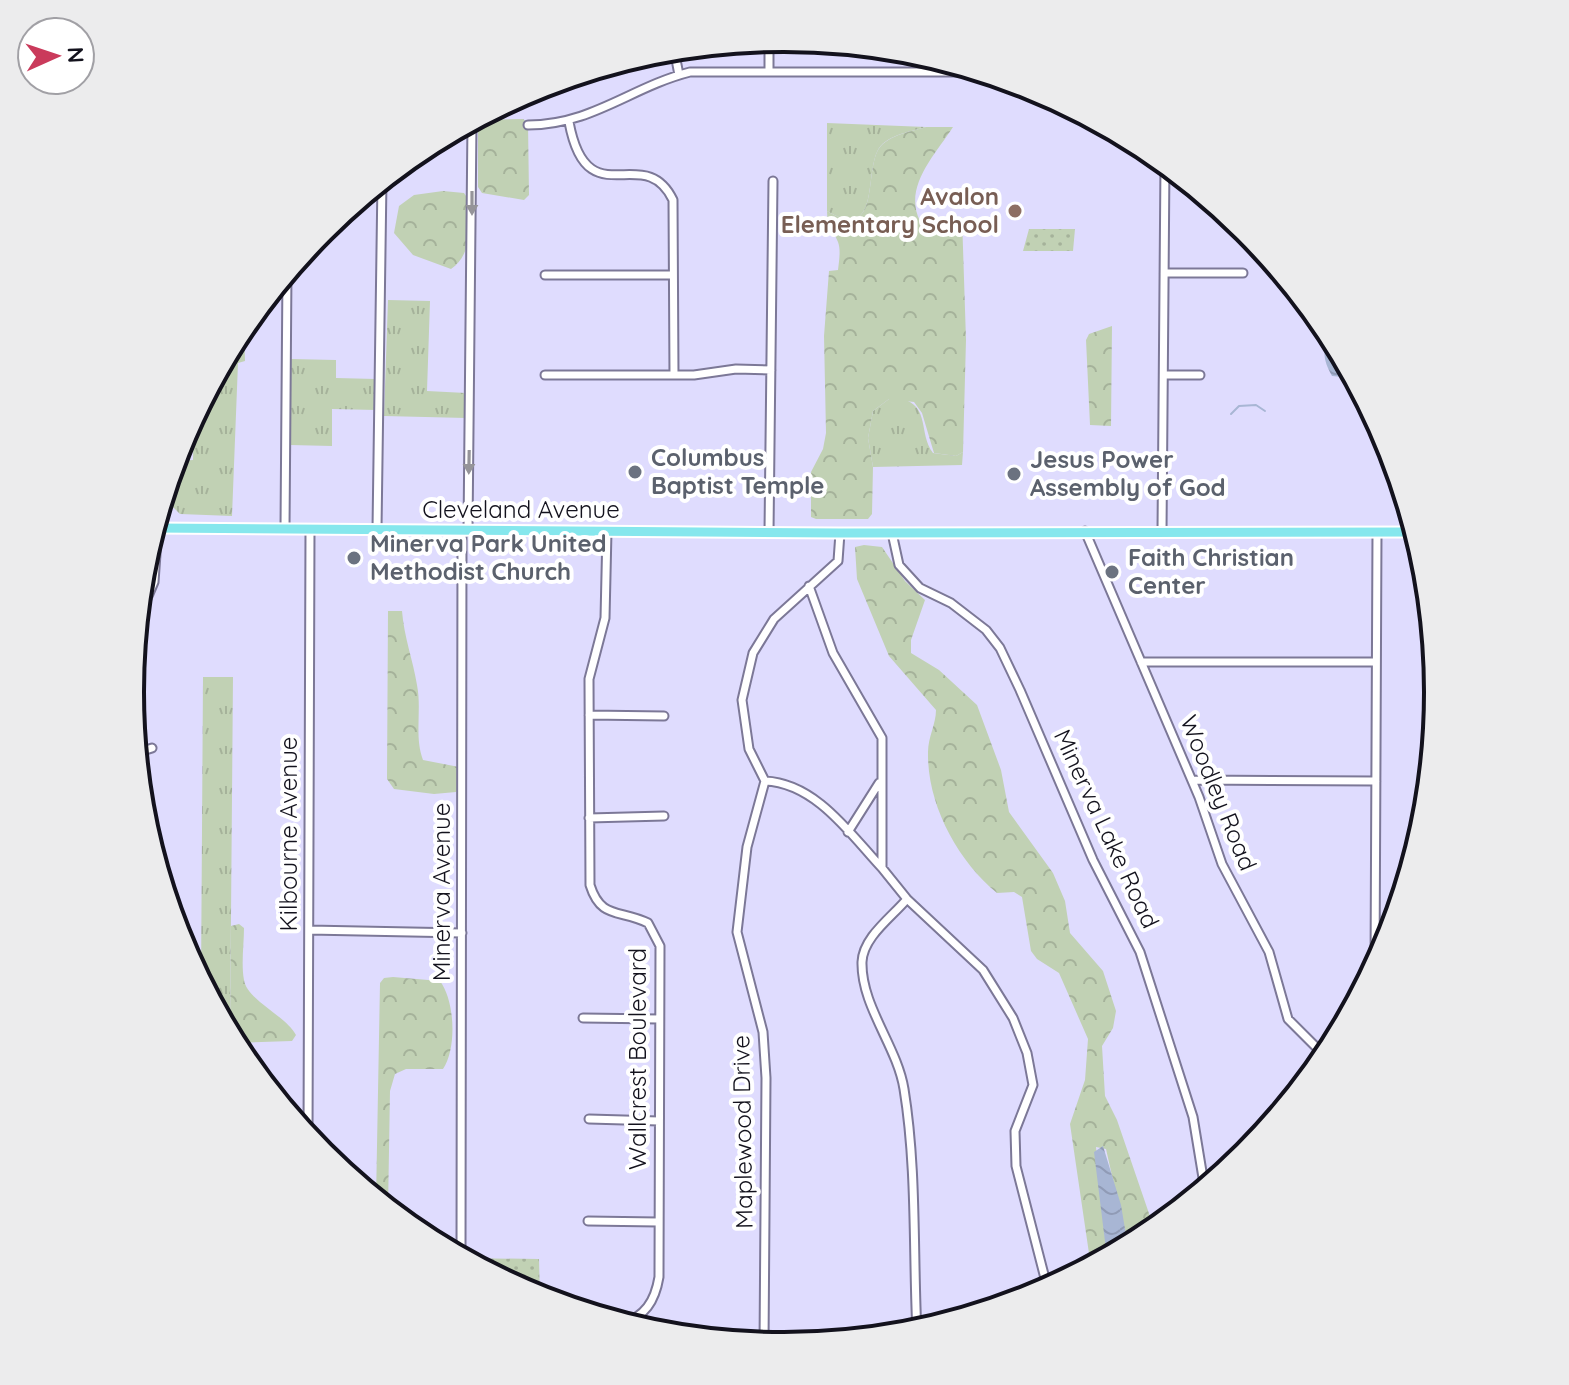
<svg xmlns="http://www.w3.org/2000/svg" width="1569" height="1385" font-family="Quicksand,sans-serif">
	<defs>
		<pattern id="grass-tufts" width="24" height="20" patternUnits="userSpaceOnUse" patternTransform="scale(2)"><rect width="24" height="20" fill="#c1d1b4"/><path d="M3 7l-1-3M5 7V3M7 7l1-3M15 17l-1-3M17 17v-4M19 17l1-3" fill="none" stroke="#a5b29a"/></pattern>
		<pattern id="forest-crowns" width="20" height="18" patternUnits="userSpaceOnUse" patternTransform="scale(2)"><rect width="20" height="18" fill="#c1d1b4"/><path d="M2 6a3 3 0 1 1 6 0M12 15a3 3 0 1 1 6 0" fill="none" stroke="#a5b29a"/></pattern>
		<pattern id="park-dots" width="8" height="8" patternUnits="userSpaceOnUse" patternTransform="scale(2)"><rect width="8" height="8" fill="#c1d1b4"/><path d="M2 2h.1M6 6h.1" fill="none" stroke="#a5b29a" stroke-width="1.8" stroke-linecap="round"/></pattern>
		<pattern id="water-waves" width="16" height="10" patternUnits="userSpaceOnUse" patternTransform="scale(2)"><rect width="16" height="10" fill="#a8b6d4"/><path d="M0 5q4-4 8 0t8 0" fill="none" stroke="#909bb6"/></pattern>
	</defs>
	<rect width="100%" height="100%" fill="#dfdcfe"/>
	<path fill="url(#grass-tufts)" d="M827,123L926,127C910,132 884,135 877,152C865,179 879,242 827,211Z
		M388,300L430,301L427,391L466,393V418L384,416Z
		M244,324L245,361L238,363L232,516L180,514L167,501L174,461L193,460L194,416Z
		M291,359L336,360V378L376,379V410L332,409V446L290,445Z
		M901,398C931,407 918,433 933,453L956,456L963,452L962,465L873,467L868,438L873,411L889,399Z
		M203,677H233L230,1036L201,983Z"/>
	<path fill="url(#forest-crowns)" d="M523,119L528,123L529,195L524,200L482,193L478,187V124L481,120Z
		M926,127H953C935,155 903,187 920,221L962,217L966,340L963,452L956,456L934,453L922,413L914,402L889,399L873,411L868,438L873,467L872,514L868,519H816L811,517V472L823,449L826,433L824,336L829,271L838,270C839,261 841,250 838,242C833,230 827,226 827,211C879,242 865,179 877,152C885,135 910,132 926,127Z
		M443,191L464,193L468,199C468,225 474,253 451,269L413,255L394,233L399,206L414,195Z
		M1112,326L1111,426L1090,425L1086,340L1089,334Z
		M864,545L882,547L905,581L925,600L911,640V653L939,670L977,705L1001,770L1009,812L1053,873L1065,901L1070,933L1103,971L1116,1011L1113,1028L1102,1046L1105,1096L1117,1120L1155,1231L1128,1247L1106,1149L1096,1147L1107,1258L1091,1267L1070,1124L1085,1080L1088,1039L1059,973L1037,959L1031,951L1022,897L1014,892L997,893C957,860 927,804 928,752C928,737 936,724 936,710L889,656L857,579L855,547Z
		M388,611H402C404,637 413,660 417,685C422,710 414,736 423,760L459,767L461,783L456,792L434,794L394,789L387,779Z
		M239,924L244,928C244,944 241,964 244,980C247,1000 285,1015 296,1035L292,1041L233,1043L230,1036L231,926Z
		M393,977L440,981C455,1001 457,1048 443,1069H406L395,1074L390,1091L388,1210L376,1200L380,983L384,978Z"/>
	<path fill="url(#park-dots)" d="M1029,229H1075L1073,251H1023Z
		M461,1258L539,1259L540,1299L534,1297Z"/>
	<path fill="url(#water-waves)" d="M1332,335L1355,378L1332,376C1324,362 1320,348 1332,335Z
		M1103,1146L1121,1205L1128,1247L1107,1258L1094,1152Z"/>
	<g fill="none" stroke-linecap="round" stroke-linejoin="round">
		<path stroke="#a8b6d4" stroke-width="2" d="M1231,414L1239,406L1256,405L1265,411"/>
		<g stroke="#7c7897" stroke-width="11">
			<path id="minor" d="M674,49L679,75
				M769,72V40
				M569,122C587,219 644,140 673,200L674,375
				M528,125C592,125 631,87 690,72H983
				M1164,273H1243
				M545,275H673
				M545,375H694L736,369L771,370
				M1164,375H1200
				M285,528L287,272
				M377,529L382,180
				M468,531L472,121
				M607,531L605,618L589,679L590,885C601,920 620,909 648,923L660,946L659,1277C655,1301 645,1317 621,1324
				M1085,531L1199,797L1222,864L1269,952L1288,1019L1315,1046L1331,1052
				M769,532L773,181
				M1162,532L1165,162
				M892,533L899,565L920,588L951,603L986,630L1000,648L1020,690L1093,860L1140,952L1193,1117L1205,1190
				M809,586L833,653L882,738V868L907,899L983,970L1013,1018L1027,1053L1033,1085L1015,1131L1016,1166L1048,1290
				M137,622L154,582L159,512
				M1141,662H1376
				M589,715L664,716
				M136,753L152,748
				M1192,780L1376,781
				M765,781C816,783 851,835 882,868
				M589,818L664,816
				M848,832L879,783
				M907,899C892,917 863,937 862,962C861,1006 897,1046 904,1089C917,1169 913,1253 917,1333
				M309,930L462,933
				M1375,969L1377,532
				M583,1018L659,1019
				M589,1119L659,1121
				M308,1139L310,529
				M588,1221L658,1222
				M461,1253L462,531
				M640,1316L647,1332
				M764,1345L766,1078L763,1032L737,932L747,847L765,781L749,749L742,700L753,653L774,619L838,561L840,533"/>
		</g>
		<g stroke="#fff" stroke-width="13">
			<path id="major" d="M154,528L840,533L1417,532"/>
		</g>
		<use href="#minor" stroke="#fff" stroke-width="7"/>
		<use href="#major" stroke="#86e7ed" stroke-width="9"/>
	</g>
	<defs><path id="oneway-solid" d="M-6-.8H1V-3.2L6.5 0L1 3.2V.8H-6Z" transform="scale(2)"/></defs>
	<g fill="#959499">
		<use href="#oneway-solid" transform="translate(472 203) rotate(90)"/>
		<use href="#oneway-solid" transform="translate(469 462) rotate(91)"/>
	</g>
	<circle fill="#8d6e63" stroke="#fff" stroke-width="3" cx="1015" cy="211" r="8"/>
	<g fill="#6b7280" stroke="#fff" stroke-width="3">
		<circle cx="635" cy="472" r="8"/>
		<circle cx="1014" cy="474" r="8"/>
		<circle cx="354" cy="558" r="8"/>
		<circle cx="1112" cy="572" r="8"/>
	</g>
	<g text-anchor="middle" stroke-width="8" stroke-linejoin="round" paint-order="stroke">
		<g font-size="24" font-weight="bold" fill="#785e54" stroke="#fff" text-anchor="end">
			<text x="999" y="205">Avalon<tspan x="999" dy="28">Elementary School</tspan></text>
		</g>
		<g font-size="24" font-weight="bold" fill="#5b616d" stroke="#fff" text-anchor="start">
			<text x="651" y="466">Columbus<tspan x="651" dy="28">Baptist Temple</tspan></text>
			<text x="1030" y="468">Jesus Power<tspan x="1030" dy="28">Assembly of God</tspan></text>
			<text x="370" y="552">Minerva Park United<tspan x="370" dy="28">Methodist Church</tspan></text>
			<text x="1128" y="566">Faith Christian<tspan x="1128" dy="28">Center</tspan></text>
		</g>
		<g font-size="24" fill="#13121d" stroke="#fff">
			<text x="521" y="518">Cleveland Avenue</text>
			<text transform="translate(1218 793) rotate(68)" y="8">Woodley Road</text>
			<text transform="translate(1106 829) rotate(65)" y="8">Minerva Lake Road</text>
			<text transform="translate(289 834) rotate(-90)" y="8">Kilbourne Avenue</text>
			<text transform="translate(442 892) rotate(-90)" y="8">Minerva Avenue</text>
			<text transform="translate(638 1059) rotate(-90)" y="8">Wallcrest Boulevard</text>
			<text transform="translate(743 1132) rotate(-91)" y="8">Maplewood Drive</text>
		</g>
	</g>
	<path d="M0 0H1569V1385H0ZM144 692a640 640 0 1 1 1280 0a640 640 0 1 1-1280 0Z" fill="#ececed" fill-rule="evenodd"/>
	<path fill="none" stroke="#13121d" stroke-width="4" d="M144 692a640 640 0 1 1 1280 0a640 640 0 1 1-1280 0Z"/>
	<g transform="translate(56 56) rotate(87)"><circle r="38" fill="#ffffff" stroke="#a1a0a5" stroke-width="2"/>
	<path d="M0-6L14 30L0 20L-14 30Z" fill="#ca3a5b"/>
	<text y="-12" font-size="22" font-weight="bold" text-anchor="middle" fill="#13121d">N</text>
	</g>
</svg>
